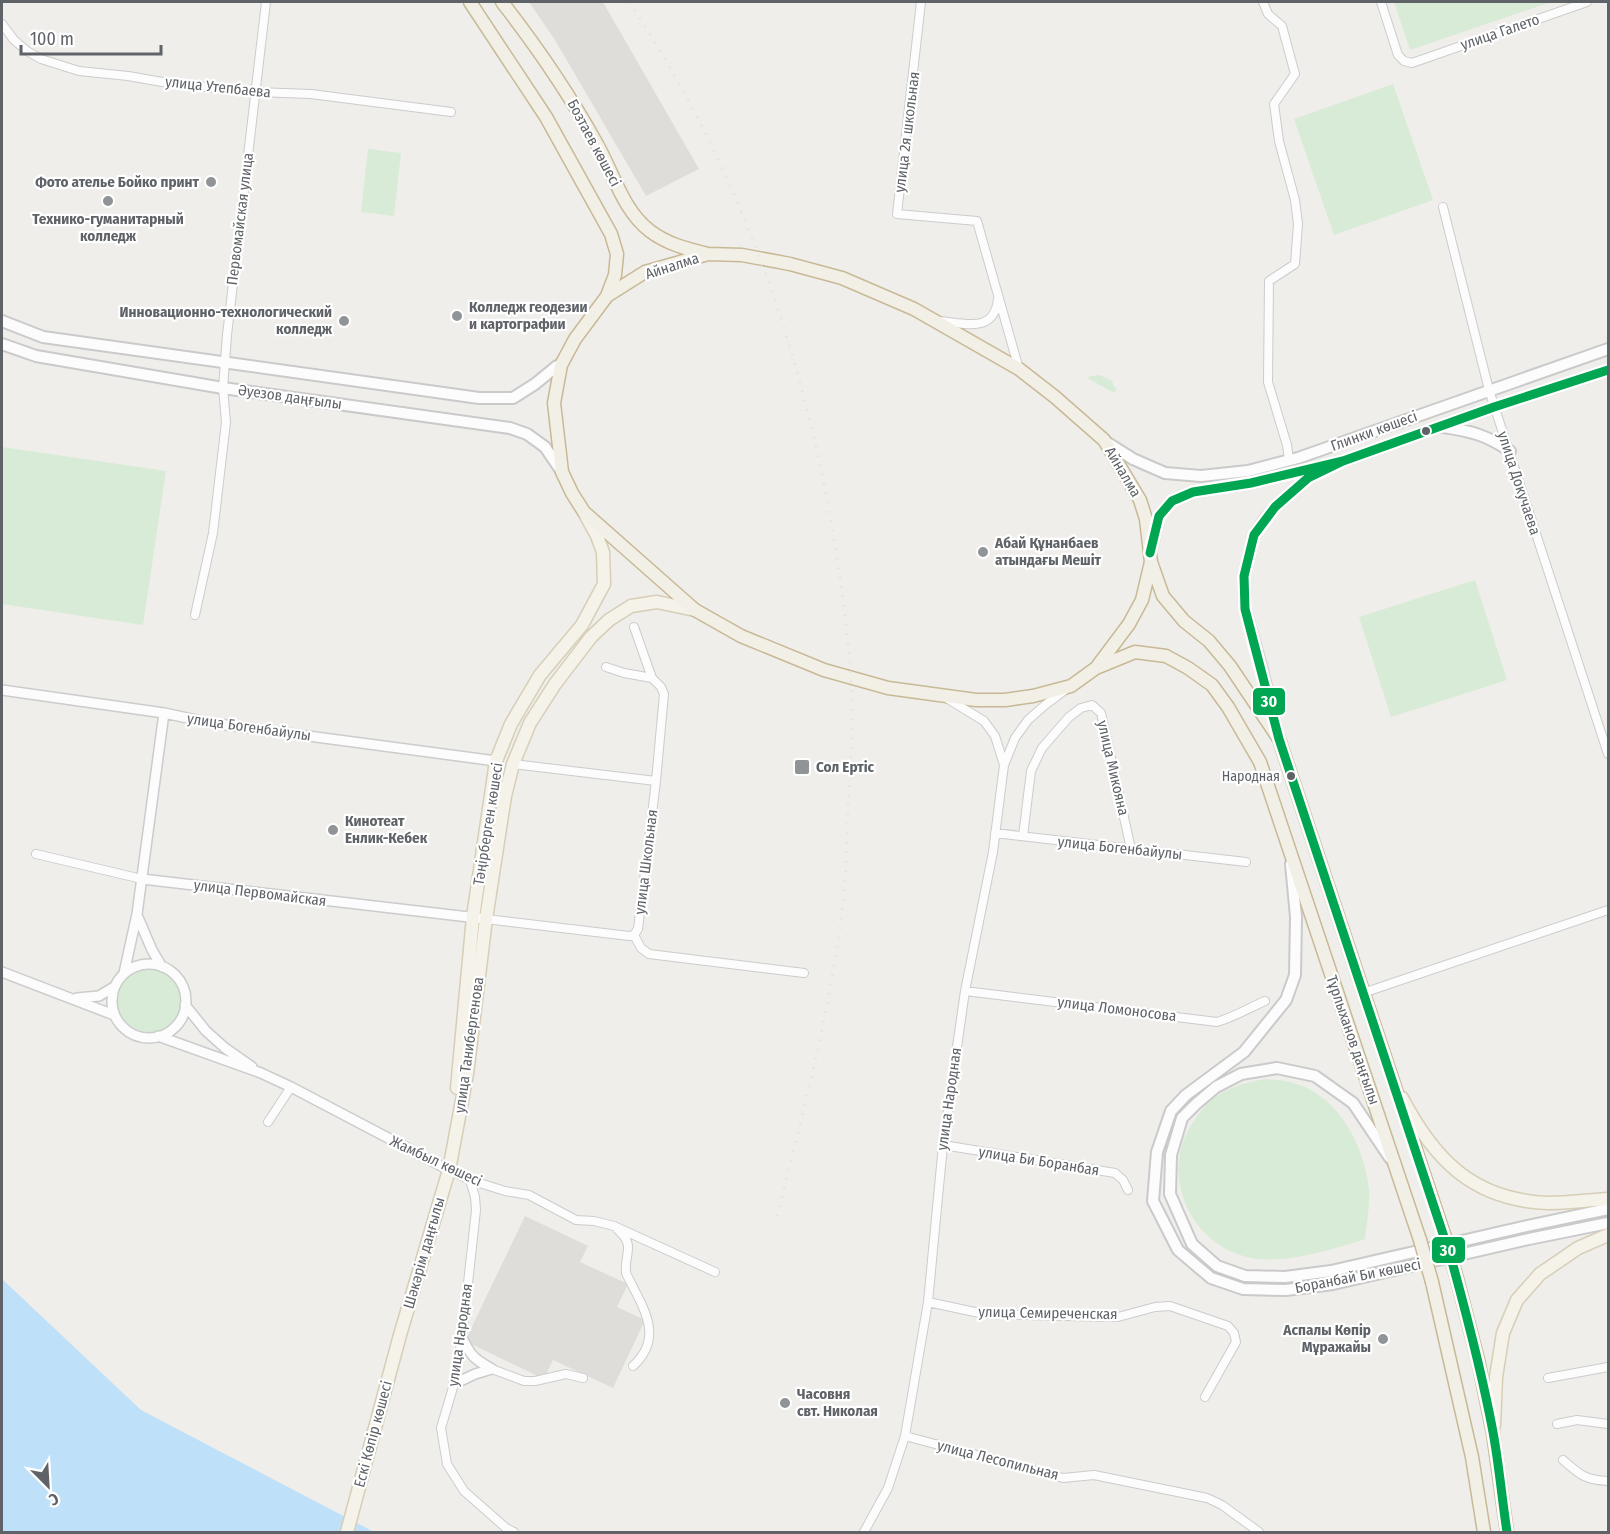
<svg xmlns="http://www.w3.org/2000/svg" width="1610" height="1534" font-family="'Fira Sans Condensed',sans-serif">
	<rect width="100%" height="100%" fill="#efeeea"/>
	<path fill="#dfddda" d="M529,2H603L699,169L646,196L555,40Z
		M525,1216L588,1246L580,1262L628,1284L617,1307L645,1320L613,1388L553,1360L544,1379L465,1341Z"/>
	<path fill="#d8ebd6" d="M1394,2H1551L1410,50Z
		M1393,84L1433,200L1334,235L1294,119Z
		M368,149L401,153L394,216L361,212Z
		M1100,375L1112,381L1114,387L1117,388L1114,393L1087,378L1091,376Z
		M2,447L166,471L143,625L2,604Z
		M1475,580L1507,680L1391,717L1359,617Z
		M117 1001a32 32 0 1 1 64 0a32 32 0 1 1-64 0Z
		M1265,1079C1275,1080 1287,1080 1297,1084C1340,1098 1364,1146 1369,1189C1370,1205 1367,1223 1365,1239C1331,1250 1275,1268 1240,1255C1184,1236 1159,1166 1196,1118C1200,1112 1205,1105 1210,1101C1227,1087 1244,1083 1265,1079Z"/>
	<path fill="#bfe0f9" d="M2,1279L141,1410L374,1532H2Z"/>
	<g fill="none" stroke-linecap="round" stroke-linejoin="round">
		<g stroke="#cbcccc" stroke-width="10">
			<path id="minor" d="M921,2L897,214L977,221L1019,369
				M1263,2L1268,14L1282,26L1295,74L1274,104L1279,141L1295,200L1298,224L1295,264L1269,281L1268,382L1287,445L1289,460
				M1381,2L1398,55L1404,61L1412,63L1587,2
				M2,24L14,40L27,51L41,59L79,71L128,76L168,83L255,92L311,94L451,112
				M1443,207L1489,390L1608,754
				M939,321C965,323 994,334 998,299
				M195,615L213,533L226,422L223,388L227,335L266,2
				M606,667L624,673L652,678
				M948,699L984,721L995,736L1004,765
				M513,764L656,781
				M995,833L1246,862
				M1023,836L1031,771L1042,748L1069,717L1081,708L1092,705L1101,713L1131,849
				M36,854L142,879
				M486,919L629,936L634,935L638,929L656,781L664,694L661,687L652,678L634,627
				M634,935L641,948L649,954L804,973
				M965,991L1217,1022C1234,1017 1249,1008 1265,1001
				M1363,993L1608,910
				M268,1122L291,1087
				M943,1145L1115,1173L1123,1180L1128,1190
				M449,1170L470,1180L505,1191L529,1195L576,1220L594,1221L614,1226L715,1272
				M470,1180L475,1197L476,1210L462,1338L454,1384L441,1428L447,1464L464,1491L506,1528L514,1532
				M618,1230C636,1246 624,1253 626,1273C641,1305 666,1336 633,1366
				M928,1302L984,1314L1065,1316L1118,1317L1155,1307L1170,1306L1228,1326L1234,1333L1236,1342L1205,1397
				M492,1369L524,1381H535L566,1374L583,1378
				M1548,1378L1608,1367
				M1557,1424L1577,1420L1608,1424
				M905,1436L1063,1478L1094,1475L1207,1498L1222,1505L1259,1532
				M1563,1460C1580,1475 1585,1480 1608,1481
				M864,1532L888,1488L905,1436L928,1302L943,1145L965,991L993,852L1004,765L1015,738L1028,720L1045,705L1065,690"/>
		</g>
		<g stroke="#cbcccc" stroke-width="12">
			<path id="tertiary" d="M2,690L164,713L211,723L496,761
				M142,879L486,919
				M137,915L152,950L162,967
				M112 1001a37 37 0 1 1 74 0a37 37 0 1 1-74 0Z
				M2,972L114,1015
				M124,973L137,914L164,713
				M77,998L99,996L114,987
				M185,1005L206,1031L225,1048L252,1067
				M158,1036L261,1073L291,1087L449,1170
				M462,1338C471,1356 474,1359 492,1369
				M454,1384L475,1374L492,1369"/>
		</g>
		<g stroke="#cacacb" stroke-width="14">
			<path id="secondary" d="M2,321L43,337L479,398H513L535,384L557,366L561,365
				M2,344L36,356L223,388L510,428L527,434L545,447L562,472
				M1443,427C1471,431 1486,435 1510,451
				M1106,442L1133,459L1165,473L1201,476L1248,471L1298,458L1608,349
				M1151,550L1159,516L1172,501L1193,492L1251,483L1343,461L1494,407L1608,370
				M1278,736L1262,670L1245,609L1244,576L1254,535L1266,518L1275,507L1308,478L1323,470
				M1291,864L1296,917L1295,975L1286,1000L1244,1052L1186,1095L1171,1111L1157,1152L1153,1201L1178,1250L1211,1278L1243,1289L1286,1290L1333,1284L1529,1239L1608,1223
				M1390,1158L1353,1103L1315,1076L1277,1068L1241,1074L1216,1087L1196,1104L1182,1118L1171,1155L1170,1194L1192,1244L1217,1266L1245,1276L1285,1277L1331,1271L1527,1226L1608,1209"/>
		</g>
		<g stroke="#d7ceb8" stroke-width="15">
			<path id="primary" d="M457,1088L473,917L496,761L511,724L540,675L582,625L604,584L603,552L597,536L585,514
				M1402,1098C1435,1161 1474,1200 1548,1203C1568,1203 1589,1200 1608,1199
				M1494,1426L1496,1377L1503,1333L1517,1300L1540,1274L1578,1248L1608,1235
				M347,1532L400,1335L449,1170L467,1074L486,919L505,796L513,764L530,723L555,684L591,637L609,620L631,606L657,602L695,610"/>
		</g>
		<g stroke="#c8b996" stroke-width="15">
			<path id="trunk" d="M470,2L546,117L611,234L617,254L615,275L607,296
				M502,2C537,47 570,95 598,146C614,175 623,210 650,231C667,244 687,249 708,254
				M1151,562L1163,596L1184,621L1209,641L1230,666L1279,739L1444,1234
				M1096,668L1129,624L1142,600L1151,562L1146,519L1140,500L1104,440L1055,397L1019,369L914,309L842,278L790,264L742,255L708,254L645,272L607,296L575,339L561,365L554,403L562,472L572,493L584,512L695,610L741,636L824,670L888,688L976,700H1005L1033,696L1071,686L1096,668L1135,652L1166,656L1188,668L1212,685L1228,707L1260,762L1420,1240
				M1456,1275L1478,1360L1493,1433L1507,1532
				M1432,1282L1472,1457L1484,1532"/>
		</g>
		<use href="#minor" stroke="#fdfcfc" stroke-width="8"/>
		<use href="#tertiary" stroke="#fdfcfc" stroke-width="9"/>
		<use href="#secondary" stroke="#fdfcfc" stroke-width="10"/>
		<use href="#primary" stroke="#f4f2e9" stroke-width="12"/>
		<use href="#trunk" stroke="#f2f0e6" stroke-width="12"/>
		<path stroke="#e4e4e4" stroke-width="3" stroke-dasharray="1.5 8" stroke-linecap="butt" d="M629,2C736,162 799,338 832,527C842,587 851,649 852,711C852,743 850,775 848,806C847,844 846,883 841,921C827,1023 801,1121 776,1220"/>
		<g stroke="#c8b996" stroke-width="15" stroke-linecap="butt">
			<path id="trunk-bridge" d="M1444,1234L1456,1275
				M1420,1240L1432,1282"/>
		</g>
		<use href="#trunk-bridge" stroke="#f2f0e6" stroke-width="12"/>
		<g stroke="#fff" stroke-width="14">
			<path id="bus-1" d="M1343,461L1308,478L1275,507L1254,535L1244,576L1245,609L1279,739L1451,1258C1467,1316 1482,1373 1493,1432C1499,1465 1502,1499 1507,1532
				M1150,553L1159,516L1172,501L1193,492L1251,483L1343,461L1494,407L1608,370"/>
		</g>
		<use href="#bus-1" stroke="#00a651" stroke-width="9"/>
	</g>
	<g fill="#919496" stroke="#fff" stroke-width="2">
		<circle cx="211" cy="182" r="6"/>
		<circle cx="108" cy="201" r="6"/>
		<circle cx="457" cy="316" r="6"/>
		<circle cx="344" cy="321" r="6"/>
		<circle cx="983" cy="552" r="6"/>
		<rect x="794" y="759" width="16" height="16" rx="3"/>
		<circle cx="333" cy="830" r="6"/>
		<circle cx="1383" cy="1339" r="6"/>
		<circle cx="785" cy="1403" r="6"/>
	</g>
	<g fill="#5f6368" stroke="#fff" stroke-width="2">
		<circle cx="1426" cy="431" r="5"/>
		<circle cx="1291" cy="776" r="5"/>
	</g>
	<g text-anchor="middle" stroke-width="4.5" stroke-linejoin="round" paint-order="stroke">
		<g font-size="14" fill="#5f6368" stroke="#fff" text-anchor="end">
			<text x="1280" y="781">Народная</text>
		</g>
		<g font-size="15" fill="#5f6368" stroke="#fff">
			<text transform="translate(1500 32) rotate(-19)" y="5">улица Галето</text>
			<text transform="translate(218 87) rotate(6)" y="5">улица Утепбаева</text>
			<text transform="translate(907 132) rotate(-83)" y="5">улица 2я школьная</text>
			<text transform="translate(594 143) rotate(62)" y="5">Бозтаев көшесі</text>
			<text transform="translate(240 219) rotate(-83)" y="5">Первомайская улица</text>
			<text transform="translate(672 266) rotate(-18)" y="5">Айналма</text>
			<text transform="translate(290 397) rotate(8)" y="5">Әуезов даңғылы</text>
			<text transform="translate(1374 431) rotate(-20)" y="5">Глинки көшесі</text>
			<text transform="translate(1123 472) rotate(59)" y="5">Айналма</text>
			<text transform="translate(1519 483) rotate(72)" y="5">улица Докучаева</text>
			<text transform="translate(249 727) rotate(8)" y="5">улица Богенбайулы</text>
			<text transform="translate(1113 768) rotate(77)" y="5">улица Микояна</text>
			<text transform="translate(488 824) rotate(-81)" y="5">Тәңірберген көшесі</text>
			<text transform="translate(1120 848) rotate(6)" y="5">улица Богенбайулы</text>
			<text transform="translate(646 862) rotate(-83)" y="5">улица Школьная</text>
			<text transform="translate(260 893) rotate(7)" y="5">улица Первомайская</text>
			<text transform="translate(1117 1009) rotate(7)" y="5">улица Ломоносова</text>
			<text transform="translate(1353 1040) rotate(71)" y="5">Тұрлыханов даңғылы</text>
			<text transform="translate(469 1045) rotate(-82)" y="5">улица Танибергенова</text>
			<text transform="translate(949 1099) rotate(-82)" y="5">улица Народная</text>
			<text transform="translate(436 1161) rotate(25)" y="5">Жамбыл көшесі</text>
			<text transform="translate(1039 1161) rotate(9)" y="5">улица Би Боранбая</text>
			<text transform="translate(424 1253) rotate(-74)" y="5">Шәкәрім даңғылы</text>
			<text transform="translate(1358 1276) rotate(-11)" y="5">Боранбай Би көшесі</text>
			<text transform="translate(1048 1313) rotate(1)" y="5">улица Семиреченская</text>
			<text transform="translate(460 1335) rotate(-82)" y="5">улица Народная</text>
			<text transform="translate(373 1434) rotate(-75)" y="5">Ескі Көпір көшесі</text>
			<text transform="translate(998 1460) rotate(14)" y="5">улица Лесопильная</text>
		</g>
		<g font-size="15" font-weight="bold" fill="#5f6368" stroke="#fff" text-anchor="start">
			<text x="199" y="187" text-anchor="end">Фото ателье Бойко принт</text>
			<text x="108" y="224" text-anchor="middle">Технико-гуманитарный<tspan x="108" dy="17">колледж</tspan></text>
			<text x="469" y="312">Колледж геодезии<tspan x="469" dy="17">и картографии</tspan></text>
			<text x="332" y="317" text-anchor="end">Инновационно-технологический<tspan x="332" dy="17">колледж</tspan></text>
			<text x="995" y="548">Абай Құнанбаев<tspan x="995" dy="17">атындағы Мешіт</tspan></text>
			<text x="816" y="772">Сол Ертіс</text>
			<text x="345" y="826">Кинотеат<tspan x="345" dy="17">Енлик-Кебек</tspan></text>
			<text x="1371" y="1335" text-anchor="end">Аспалы Көпір<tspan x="1371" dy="17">Мұражайы</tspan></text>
			<text x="797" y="1399">Часовня<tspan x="797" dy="17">свт. Николая</tspan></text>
		</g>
	</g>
	<g stroke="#fff" stroke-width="2">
		<rect x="1252" y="687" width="34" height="29" rx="6" fill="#00a651"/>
		<rect x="1431" y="1236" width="35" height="28" rx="6" fill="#00a651"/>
	</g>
	<g font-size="16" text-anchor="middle" font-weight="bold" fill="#fff">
		<text x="1269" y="707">30</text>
		<text x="1448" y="1256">30</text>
	</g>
	<rect width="1610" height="1534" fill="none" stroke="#5f6368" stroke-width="6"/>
	<g transform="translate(48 1486) rotate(156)" stroke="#ffffff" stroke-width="4.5" paint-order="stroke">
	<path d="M0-4.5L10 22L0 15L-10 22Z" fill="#5f6368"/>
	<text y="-9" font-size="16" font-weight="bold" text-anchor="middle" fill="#5f6368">С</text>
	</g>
	<path d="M21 45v9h140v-9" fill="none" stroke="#5f6368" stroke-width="3"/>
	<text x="30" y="45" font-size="18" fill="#5f6368" stroke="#ffffff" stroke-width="4.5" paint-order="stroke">100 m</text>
</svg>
